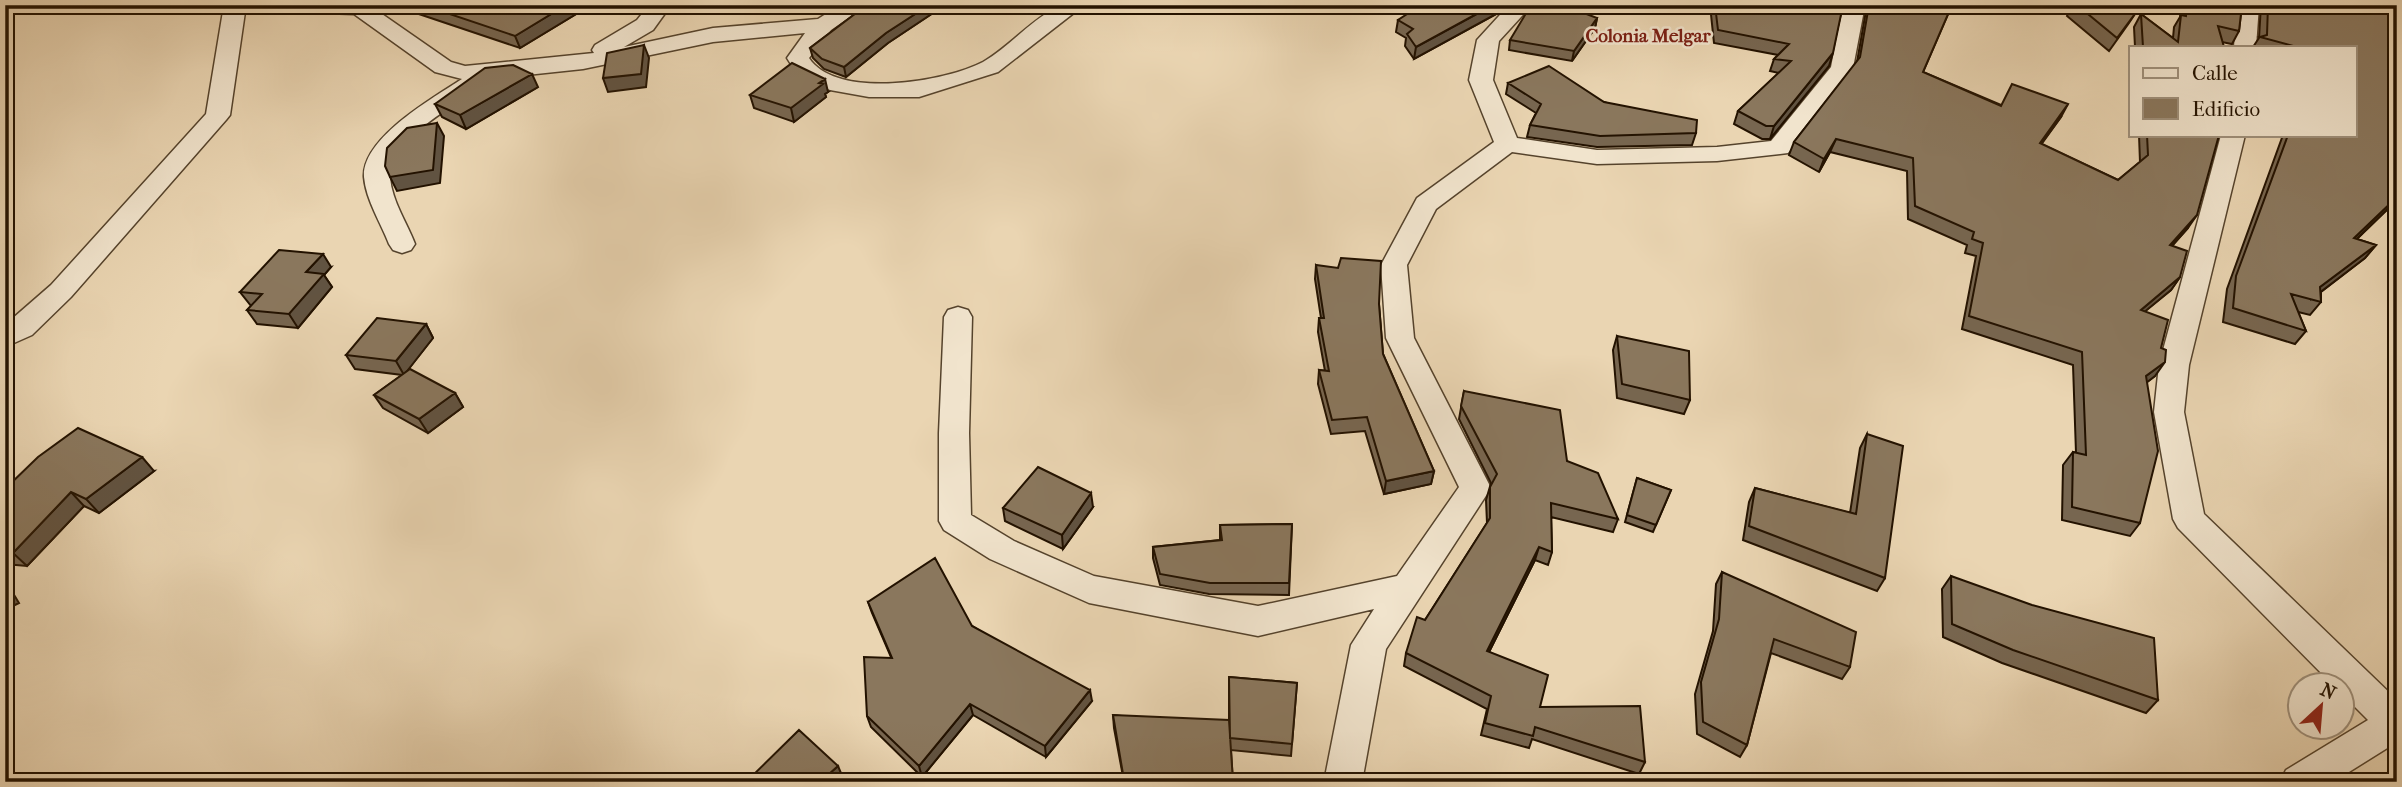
<svg xmlns="http://www.w3.org/2000/svg" width="2402" height="787" font-family="'IM FELL French Canon',serif">
	<rect width="100%" height="100%" fill="#ead5b2"/>
	<filter id="stains"><feTurbulence type="fractalNoise" baseFrequency=".00286" numOctaves="4"/><feColorMatrix values="0 0 0 0 .2 0 0 0 0 .09 0 0 0 0 .02 0 0 0 .5 -.17"/></filter>
	<radialGradient id="worn" r=".72"><stop offset=".6" stop-color="#630" stop-opacity="0"/><stop offset="1" stop-color="#630" stop-opacity=".3"/></radialGradient>
	<g fill="none" stroke-linecap="round" stroke-linejoin="round">
		<g stroke="#55432c" stroke-width="3">
			<path id="street" d="M224,5H246L230,115L226,120L71,297L32,335L5,347V325L51,285L206,114Z
				M254,5H369L451,62L465,66L594,53L592,50L595,45L637,20L649,5H671L653,30L624,47L713,28L818,19L840,5H867L831,30L809,58C837,100 945,82 983,62C1009,47 1030,21 1057,7C1064,3 1076,5 1084,5L998,72L919,97H869L830,90L799,77L787,58L805,33L713,42L583,69L479,80L482,84L478,89C453,106 386,143 390,178C392,201 407,223 415,244L411,250L402,253L393,250L389,244C381,223 366,200 364,177C362,138 433,98 462,79L435,72L354,14L265,11L257,10Z
				M1509,5H1532L1499,41L1493,80L1517,138L1597,150L1717,147L1771,141L1831,67L1843,5H1865L1853,68L1788,153L1717,161L1597,164L1512,152L1436,209L1407,265L1414,338L1491,488L1386,649L1362,782H1324L1351,645L1374,609L1258,636L1089,603L990,559L944,530L939,521V433L944,317L948,310L958,307L968,310L972,317L969,433L971,515L1014,541L1094,576L1258,606L1397,576L1459,487L1386,338L1381,265L1417,198L1494,142L1469,80L1477,40Z
				M2237,5H2259L2256,47H2234Z
				M2221,135H2245L2189,365L2184,412L2204,514L2397,700V742L2333,782H2280L2286,770L2368,720L2342,694V686H2334L2178,528L2173,519L2154,412L2159,365Z"/>
		</g>
		<use href="#street" fill="#f1e4cd" fill-rule="evenodd"/>
	</g>
	<path fill="#776650" stroke="#231200" stroke-width="2" d="M392,5H591L520,48Z
		M858,5H945L888,43L846,77L824,69L813,58L810,48L859,11Z
		M1710,5H1843L1829,66L1770,139H1762L1734,124L1738,111L1779,73L1770,71L1774,59L1778,55L1714,43Z
		M1867,5H1952L1923,72L2001,105L2061,117L2041,144L2118,180L2140,162L2139,135H2219L2188,228L2172,246L2180,277L2171,290L2145,311L2161,348L2155,376L2147,382L2140,523L2130,536L2062,520L2063,465L2073,452L2076,453L2073,365L1962,329L1976,256L1965,253L1967,245L1908,219L1907,171L1830,152L1819,172L1789,155L1794,142L1857,62Z
		M2072,5H2129L2137,11L2129,23L2109,51L2067,16Z
		M2181,5H2242L2239,31L2232,44L2222,42L2224,47H2135L2134,27L2141,14L2173,38L2174,27L2180,17Z
		M2261,5H2397V200L2357,239L2376,245L2365,258L2321,292V302L2310,315L2298,312L2306,331L2295,344L2223,322L2227,289L2283,135H2355V47H2253L2259,38Z
		M1498,13L1414,59L1405,46L1406,38L1396,32L1398,20Z
		M1597,18L1595,28L1572,61L1509,50L1510,40Z
		M1508,83L1604,102L1696,133L1692,145L1597,147L1527,137L1530,125L1536,113L1506,94Z
		M538,87L466,129L442,117L435,104Z
		M828,92L825,94L826,97L794,122L754,108L750,95Z
		M1316,265L1379,304L1383,354L1434,471L1431,484L1384,494L1365,431L1331,434L1318,384L1319,370L1325,371L1318,332L1319,318H1321L1315,279Z
		M331,267L324,275L332,287L298,328L257,324L247,310L251,306L240,292Z
		M426,324L433,338L407,371L455,393L463,407L428,433L383,408L374,395L402,375L355,369L346,355Z
		M1617,336L1690,400L1684,414L1617,398L1613,350Z
		M1464,391L1567,461L1618,519L1613,532L1551,517L1552,552L1548,565L1535,560L1489,652L1540,707L1645,762L1639,774L1532,739L1529,748L1481,735L1487,709L1404,666L1406,653L1425,620L1487,523L1486,500L1491,483L1459,419Z
		M1867,434L1885,578L1877,591L1743,540L1749,502L1755,488L1850,513L1860,448Z
		M154,471L99,513L84,506L27,566L5,564V489Z
		M1637,478L1671,490L1653,532L1625,522Z
		M1093,507L1063,549L1005,521L1003,508Z
		M1292,524L1289,595L1209,594L1160,585L1153,558V547L1220,540V525Z
		M1722,572L1850,667L1842,679L1771,653L1747,745L1740,757L1697,734L1695,694L1713,631L1716,584Z
		M1951,576L2158,700L2146,713L2002,663L1943,637L1942,589Z
		M868,602L972,626L1092,701L1046,757L973,715L922,777L871,727L867,716L891,657L872,613Z
		M1229,677L1297,683L1291,756L1231,750L1233,782H1124L1114,728L1113,715L1229,727Z"/>
	<path fill="#615341" stroke="#231200" stroke-width="2" d="M566,5H591L520,48L515,36Z
		M929,5H945L888,43L846,77L844,67L886,33Z
		M1493,5H1505L1498,13L1414,59L1416,47Z
		M1597,18L1595,28L1572,61L1574,51Z
		M644,45L649,58L646,87L608,92L603,78Z
		M1833,53L1829,66L1770,139L1774,126Z
		M532,74L538,87L466,129L460,115Z
		M825,79L828,92L825,94L826,97L794,122L791,108Z
		M2068,104L2061,117L2033,156L2040,143Z
		M437,123L444,136L440,183L397,191L390,177Z
		M1836,139L1830,152L1819,172L1824,159Z
		M2397,197V200L2344,251L2354,238Z
		M2197,215L2188,228L2161,258L2170,245Z
		M2376,245L2365,258L2310,300L2320,287Z
		M323,254L331,267L324,275L332,287L298,328L289,314L306,272Z
		M2180,277L2171,290L2131,323L2141,310Z
		M426,324L433,338L404,375L396,361Z
		M2165,362L2155,376L2137,390L2146,376Z
		M455,393L463,407L428,433L419,419Z
		M142,457L154,471L99,513L86,499Z
		M1434,471L1431,484L1384,494L1386,481Z
		M71,492L84,506L27,566L13,553Z
		M1091,493L1093,507L1063,549L1062,535Z
		M1539,547L1535,560L1483,664L1487,651Z
		M5,580L19,603L5,610Z
		M1090,690L1092,701L1046,757L1045,746Z
		M970,704L973,715L922,777L919,766Z
		M838,766L843,778L839,782H820Z"/>
	<path fill="#8a775d" stroke="#231200" stroke-width="2" d="M423,5H566L515,36Z
		M861,5H929L886,33L844,67L822,59L810,48L864,7Z
		M1421,5H1493L1416,47L1407,34L1413,29L1398,20Z
		M1531,5H1563L1597,18L1574,51L1510,40Z
		M1715,5H1843L1833,53L1774,126H1766L1738,111L1791,61L1774,59L1789,44L1718,30Z
		M1869,5H1952L1923,72L2001,106L2012,84L2068,104L2040,143L2118,180L2148,155L2147,135H2219L2197,215L2170,245L2187,251L2180,277L2141,310L2168,320L2161,348L2166,350L2165,362L2146,376L2158,451L2140,523L2072,507L2073,452L2086,455L2082,352L1969,316L1983,243L1972,239L1974,232L1915,206L1913,158L1836,139L1824,159L1794,142L1860,57Z
		M2077,5H2129L2137,11L2117,38Z
		M2187,5H2242L2239,31L2218,26L2224,47H2143L2141,14L2178,42L2181,15L2186,16Z
		M2268,5H2397V197L2354,238L2376,245L2320,287L2321,302L2291,294L2306,331L2233,308L2236,276L2288,135H2355V47H2297L2260,37L2267,35Z
		M644,45L641,74L603,78L607,53Z
		M792,63L825,79L819,83L823,84L791,108L750,95Z
		M513,65L532,74L460,115L435,104L485,68Z
		M1549,66L1604,102L1697,120L1696,133L1600,136L1530,125L1541,104L1508,83Z
		M437,123L433,170L390,177L385,166L387,148L407,128Z
		M279,250L323,254L306,272L324,274L289,314L247,310L262,294L240,292Z
		M1341,258L1381,261L1379,304L1383,354L1434,471L1386,481L1367,417L1332,420L1319,370L1329,371L1319,318H1324L1316,265L1338,268Z
		M377,318L426,324L396,361L346,355Z
		M1617,336L1689,351L1690,400L1622,384Z
		M410,369L455,393L419,419L374,395Z
		M1464,391L1560,410L1567,461L1598,473L1618,519L1551,503L1552,552L1539,547L1487,651L1548,675L1540,707L1640,706L1645,762L1535,727L1533,736L1485,723L1491,696L1406,653L1417,617L1425,620L1490,518V487L1497,474L1461,406Z
		M78,428L142,457L86,499L71,492L13,553L5,552V489L38,457Z
		M1867,434L1903,446L1885,578L1749,526L1755,488L1856,514Z
		M1038,467L1091,493L1062,535L1003,508Z
		M1637,478L1671,490L1656,525L1627,515Z
		M1292,524L1289,583H1210L1160,574L1153,547L1222,540L1220,525Z
		M935,558L972,626L1090,690L1045,746L970,704L919,766L867,716L864,657L892,658L868,602Z
		M1722,572L1856,632L1850,667L1774,639L1747,745L1703,722L1701,682L1719,619Z
		M1951,576L2032,605L2154,638L2158,700L2013,650L1952,624Z
		M1229,677L1297,683L1292,744L1230,738Z
		M1113,715L1229,720L1233,782H1176L1123,774Z
		M799,730L838,766L820,782H746Z"/>
	<g text-anchor="middle" stroke-width="5" stroke-linejoin="round" paint-order="stroke">
		<g font-size="19" font-weight="bold" fill="#7a1f14" stroke="#f1e4cd">
			<text x="1648" y="42">Colonia Melgar</text>
		</g>
	</g>
	<rect width="2402" height="787" fill="none" stroke="#ead5b2" stroke-width="28"/>
	<rect x="7" y="7" width="2388" height="773" fill="none" stroke="#231200" stroke-width="3.5"/>
	<rect x="14" y="14" width="2374" height="759" fill="none" stroke="#231200" stroke-width="2"/>
	<rect x="2129" y="46" width="228" height="91" fill="#f1e4cd" stroke="#9f907b" stroke-width="2"/>
	<rect x="2143" y="68" width="35" height="10" fill="#f1e4cd" stroke="#9f907b" stroke-width="2"/>
	<text x="2192" y="80" font-size="21" fill="#231200">Calle</text>
	<rect x="2143" y="98" width="35" height="21" fill="#8a775d" stroke="#9f907b" stroke-width="2"/>
	<text x="2192" y="116" font-size="21" fill="#231200">Edificio</text>
	<g transform="translate(2321 706) rotate(26)"><circle r="33" fill="#f1e4cd" stroke="#9f907b" stroke-width="2"/>
	<path d="M0-5L12 26L0 18L-12 26Z" fill="#8f2418"/>
	<text y="-10" font-size="19" font-weight="bold" text-anchor="middle" fill="#231200">N</text>
	</g>
	<rect width="100%" height="100%" filter="url(#stains)"/>
	<rect width="100%" height="100%" fill="url(#worn)"/>
</svg>
